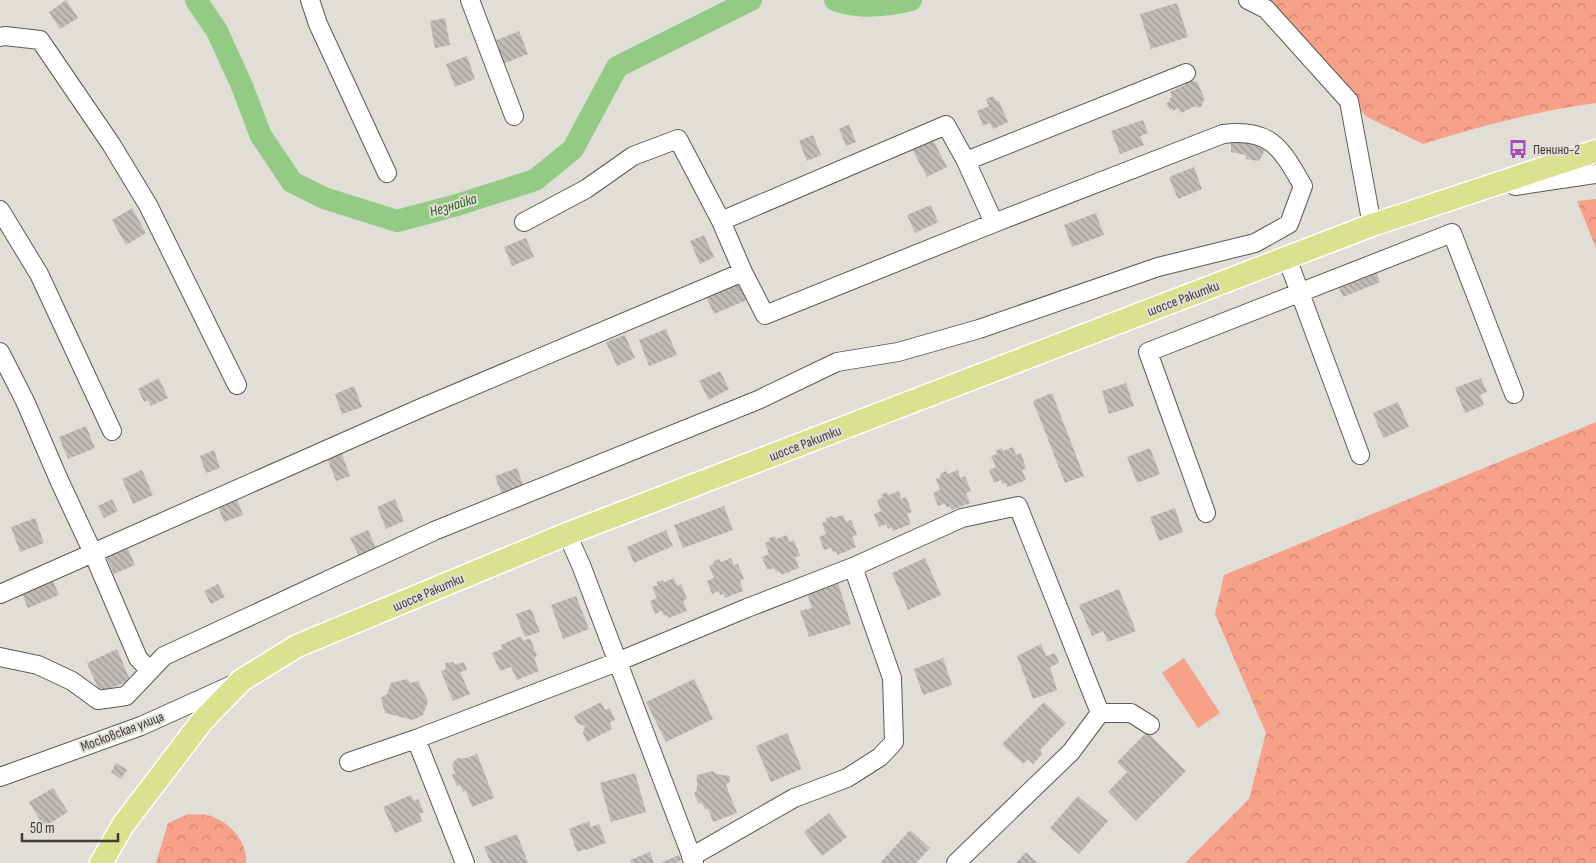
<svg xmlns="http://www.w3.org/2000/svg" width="1596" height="863" font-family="'Sofia Sans Condensed',sans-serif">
	<defs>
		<pattern id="forest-crowns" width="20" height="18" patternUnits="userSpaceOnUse" patternTransform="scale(1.25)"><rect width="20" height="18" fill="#f7a188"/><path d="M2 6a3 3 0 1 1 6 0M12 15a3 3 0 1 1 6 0" fill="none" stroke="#c98470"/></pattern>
		<pattern id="building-back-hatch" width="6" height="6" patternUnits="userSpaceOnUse" patternTransform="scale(1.25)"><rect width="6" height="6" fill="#c2bcb8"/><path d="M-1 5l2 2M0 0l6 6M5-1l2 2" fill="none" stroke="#9f9a97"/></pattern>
	</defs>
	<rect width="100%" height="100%" fill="#e0ded7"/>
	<path fill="url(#forest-crowns)" d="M1250,0H1596V103C1537,111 1480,126 1423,144L1367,117L1279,20Z
		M1596,199V248L1577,201Z
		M1596,422V863H1185L1249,799L1266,733L1215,614L1224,575Z
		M188,814C194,815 201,814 207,815C228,820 248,841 246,863H156L168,823Z"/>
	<path fill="#f7a188" d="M1184,658L1220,713L1198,728L1162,673Z"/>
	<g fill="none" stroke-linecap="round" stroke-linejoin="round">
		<path stroke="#93cb85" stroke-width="22" d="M196,0L217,31L242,86L261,136L292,182L324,198L397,221L457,205L535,180L573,149L617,67L751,0
			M835,0C861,9 885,6 911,0"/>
	</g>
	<path fill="url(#building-back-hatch)" d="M66,0L78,18L60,29L49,12Z
		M1177,3L1188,37L1151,49L1140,14Z
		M445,18L450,45L435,48L430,21Z
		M519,31L528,54L502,64L492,42Z
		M467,56L475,79L455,87L446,64Z
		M1191,79L1194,82L1197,81L1205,100L1203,101L1202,106L1198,108L1195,106L1181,113L1178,108L1173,111L1172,108L1170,110L1166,103L1170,102L1169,99L1172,97L1170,92L1185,85L1187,81Z
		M993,96L996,101H999L1008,122L993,129L990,123L983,126L977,111L989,106L986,99Z
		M1143,120L1148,133L1140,136L1144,145L1120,154L1111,131Z
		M849,124L856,142L846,146L839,129Z
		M813,135L821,155L807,161L799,141Z
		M931,136L947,167L927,177L911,147Z
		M1231,140H1243L1265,150L1259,161L1246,159V155L1231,152Z
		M1194,167L1202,189L1178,199L1169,177Z
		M931,205L938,222L915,233L907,215Z
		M132,208L146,233L126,245L112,220Z
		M1096,213L1104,235L1072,247L1064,225Z
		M704,235L714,257L700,264L690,241Z
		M526,238L534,257L512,266L504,247Z
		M1373,264L1380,282L1343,297L1335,279Z
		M737,278L747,300L714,314L704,292Z
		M666,329L677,355L649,366L639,340Z
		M625,335L635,358L617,366L606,342Z
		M720,371L729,389L709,400L699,381Z
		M159,378L168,398L151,406L148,400L144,402L138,389Z
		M1481,378L1487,392L1480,395L1484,405L1465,413L1455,388Z
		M1126,383L1134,406L1109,414L1102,391Z
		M354,386L362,407L342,414L335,394Z
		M1052,393L1084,476L1065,483L1033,401Z
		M1398,402L1409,427L1383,438L1373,413Z
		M86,426L95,448L68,459L59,437Z
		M1013,447L1016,455L1021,453L1026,468L1022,470L1026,480L1007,487L1006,483L1002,484L1001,480L994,483L989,470L996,467L991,456L997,454L996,451L1002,448L1003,451Z
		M1150,448L1160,474L1137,483L1127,457Z
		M214,450L220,468L206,473L200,456Z
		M341,452L350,476L336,481L327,458Z
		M517,468L524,487L502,495L495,476Z
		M142,470L153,495L133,504L122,479Z
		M958,470L960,478L965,476L971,491L966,493L970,503L952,510L950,506L947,508L945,503L938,506L933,493L940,490L936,479L941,477L940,474L946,471L947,474Z
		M899,491L901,499L906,497L912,512L907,514L911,524L893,531L891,527L888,529L886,524L879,527L874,514L881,511L877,500L882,498L881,495L887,492L888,495Z
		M235,493L243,515L224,522L216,501Z
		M112,499L118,511L104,518L98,506Z
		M395,499L404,521L386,529L377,507Z
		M724,506L733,530L683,548L674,525Z
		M1175,508L1183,532L1159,541L1150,517Z
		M843,515L846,522L851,520L857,535L852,537L856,547L838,555L836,551L833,552L831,548L824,550L819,537L826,534L822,523L827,521L826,518L832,516L833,518Z
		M35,518L44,543L20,552L11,527Z
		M368,530L377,550L360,558L350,538Z
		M666,530L673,546L634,563L627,547Z
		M787,535L789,542L794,540L800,556L795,557L799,568L781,575L779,571L776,572L774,568L767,570L762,557L769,554L765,543L770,541L769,538L775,536L776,539Z
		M126,544L135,565L114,574L105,554Z
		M731,558L734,565L738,564L744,579L740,581L743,591L725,598L724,594L720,595L719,591L712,594L707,581L714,578L709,566L714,564L713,561L719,559L721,562Z
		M925,558L941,595L908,610L892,573Z
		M51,576L59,595L28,608L20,589Z
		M674,578L677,586L681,584L687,599L683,601L687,611L669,618L667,615L664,616L662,611L655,614L650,601L657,598L652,587L658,585L657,582L663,580L664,582Z
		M838,583L851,624L809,637L800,611L812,608L807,593Z
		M218,584L225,597L211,604L204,591Z
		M1119,589L1136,631L1108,642L1103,631L1092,636L1079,605Z
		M576,596L589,629L563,639L551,605Z
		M531,609L540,632L525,637L516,614Z
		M521,636L523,641L530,638L537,656L534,658L539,671L517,680L511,667L500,671L492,653L502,649L501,645Z
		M1041,644L1046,656L1055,653L1059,663L1050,667L1057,690L1033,699L1017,656Z
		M117,649L130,680L100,693L87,663Z
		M943,658L952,685L923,695L914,669Z
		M453,662L455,665L464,662L467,670L460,672L470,694L453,701L441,671L446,669L445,663Z
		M407,679L410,683L418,681L428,701L423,715L413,720L385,713L381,698L387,694L391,683Z
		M694,679L713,719L666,742L646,702Z
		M601,702L605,710L610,708L615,720L610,722L612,729L587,742L583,733L585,726L577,723L574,716Z
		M1044,702L1066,723L1040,750L1042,754L1033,764L1028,759L1023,764L1002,744Z
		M1147,732L1186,771L1136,821L1108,792L1127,772L1117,762Z
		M787,733L802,769L771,782L756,746Z
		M477,754L494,798L472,807L466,791L463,792L460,785L457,786L452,775L455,773L452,765L456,759L459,758H466Z
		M116,763L127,770L121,779L111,772Z
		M713,771L716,774L730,776V781L726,785L737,813L713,822L708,809H705L701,802L699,804L694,794L697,790V775Z
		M635,773L646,812L611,822L600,783Z
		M53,788L68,812L44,827L29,802Z
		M411,795L414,801L418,799L424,812L419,814L422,821L395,833L383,807Z
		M1078,796L1108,821L1079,854L1050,828Z
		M829,813L847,837L822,856L804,832Z
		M589,821L591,827L599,824L606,843L586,850V849L577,852L569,829Z
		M910,830L930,848L916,863H882L881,862Z
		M517,834L528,863H491L484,847Z
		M650,852L654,863H631L630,860Z
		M1026,852L1037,863H1016Z
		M679,855L681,860L677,863H660Z"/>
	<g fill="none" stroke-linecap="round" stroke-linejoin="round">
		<g stroke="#5c5a55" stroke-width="20">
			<path id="minor" d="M310,0L318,24L387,173
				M470,0L514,116
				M1248,0L1266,9L1349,101L1372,225
				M0,37L5,36L40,40L111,144L148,205L237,385
				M966,161L1186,73
				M1515,186L1596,174
				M0,210L39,274L112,431
				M721,221L946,125L966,161L994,223
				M1287,258L1360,455
				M0,352L25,401L59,480L93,553L138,658L149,670
				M1206,513L1148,352L1452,233L1514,394
				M567,534L581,565L694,863
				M0,594L421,408L743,272
				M0,657L38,665L72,681L98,700L126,696L164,656L434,531L758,400L837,362L898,352L979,329L1158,267L1255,243L1289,224L1303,186C1281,148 1271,128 1223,134L994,223L765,315L743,272L721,221L678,139L633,156L586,189L524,222
				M416,739L465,863
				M349,762L416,739L617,662L747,608L853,567L962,518L1018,506L1100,713H1131L1150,725
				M0,777L141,726L234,684
				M691,857L794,798L847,778L880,757L894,742L892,678L853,567
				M956,863L1071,752L1100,713"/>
		</g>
		<g stroke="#fff" stroke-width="25">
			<path id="major" d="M101,863L123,825L203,720L242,680L297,646L567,534L1372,225L1596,151"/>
		</g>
		<use href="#minor" stroke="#fff" stroke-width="18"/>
		<use href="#major" stroke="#dbe28f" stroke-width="22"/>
	</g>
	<defs>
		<g id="bus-bare" transform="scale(1.5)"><path d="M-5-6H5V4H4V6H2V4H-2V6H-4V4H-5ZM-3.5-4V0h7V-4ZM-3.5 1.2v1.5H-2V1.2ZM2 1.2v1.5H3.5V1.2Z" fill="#a64db9" stroke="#e0ded7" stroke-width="2.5" paint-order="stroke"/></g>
	</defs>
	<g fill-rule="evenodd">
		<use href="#bus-bare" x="1518" y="149"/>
	</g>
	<g text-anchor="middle" stroke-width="4" stroke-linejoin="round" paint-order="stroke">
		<g font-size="14" fill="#3d3c3a" stroke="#e0ded7" text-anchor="start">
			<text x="1533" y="154">Пенино-2</text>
		</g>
		<g font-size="14" fill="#3d3c3a" stroke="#e0ded7">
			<text transform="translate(1183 298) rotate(-21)" y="5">шоссе Ракитки</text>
			<text transform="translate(805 443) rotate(-21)" y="5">шоссе Ракитки</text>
			<text transform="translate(428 592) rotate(-23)" y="5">шоссе Ракитки</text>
			<text transform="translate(122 731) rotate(-21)" y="5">Московская улица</text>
		</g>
		<g font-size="15" font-style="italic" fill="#295e1a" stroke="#e0ded7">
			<text transform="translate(453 205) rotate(-17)" y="5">Незнайка</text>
		</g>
	</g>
	<path d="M22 833v8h96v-8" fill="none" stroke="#3d3c3a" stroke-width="2.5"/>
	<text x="30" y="833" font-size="15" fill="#3d3c3a" stroke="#e0ded7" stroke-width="4" paint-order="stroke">50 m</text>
</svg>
